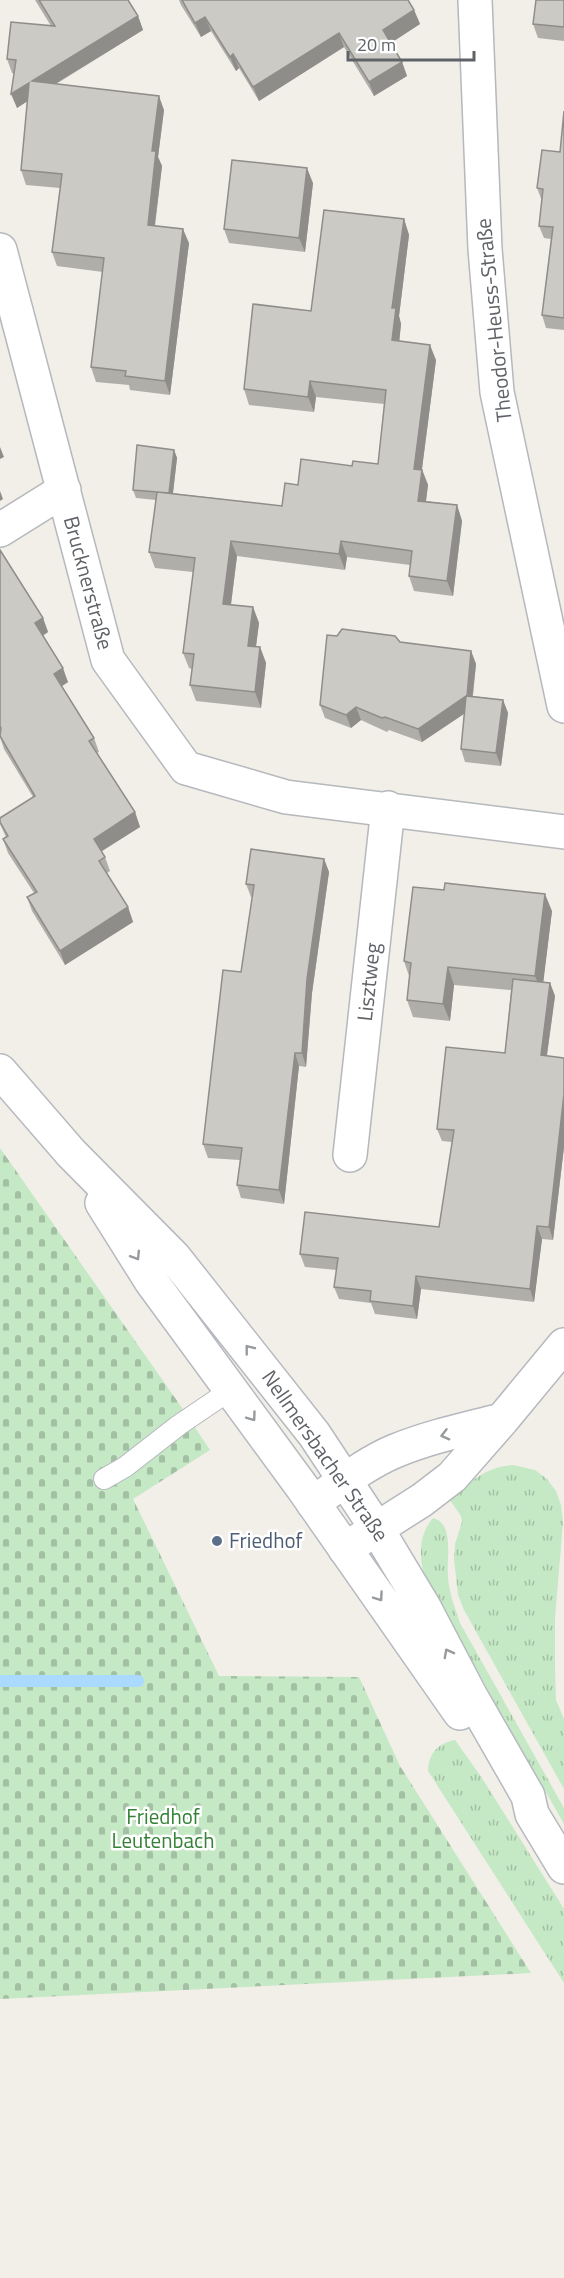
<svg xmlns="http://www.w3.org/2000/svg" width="564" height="2278" font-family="'Titillium Web',sans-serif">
	<defs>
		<pattern id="grass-tufts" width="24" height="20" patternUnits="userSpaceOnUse" patternTransform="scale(1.5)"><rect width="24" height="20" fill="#c5e8c5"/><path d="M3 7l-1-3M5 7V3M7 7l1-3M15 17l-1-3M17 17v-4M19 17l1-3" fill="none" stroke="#a3c0a4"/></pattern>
		<pattern id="cemetery-stones" width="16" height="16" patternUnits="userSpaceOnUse" patternTransform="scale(1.5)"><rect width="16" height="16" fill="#c5e8c5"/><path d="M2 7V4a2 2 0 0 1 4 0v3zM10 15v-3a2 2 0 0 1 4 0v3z" fill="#a3c0a4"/></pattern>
	</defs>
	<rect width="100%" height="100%" fill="#f1efe8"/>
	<path fill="url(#grass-tufts)" d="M513,1465L535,1470L547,1479L556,1491L561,1505L563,1522L555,1618V1670L556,1700L564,1719V1789L464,1610L458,1595L454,1559L455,1544L462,1522L461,1516L450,1500C470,1482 485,1467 513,1465Z
		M433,1518C455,1523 446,1561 448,1577C449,1593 455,1608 460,1623L564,1808V1824L425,1578C419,1557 418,1536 433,1518Z
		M455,1740L482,1778L564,1909V1983L428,1771C429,1753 437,1744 455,1740Z"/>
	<path fill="url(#cemetery-stones)" d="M0,1148L180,1405L210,1450L133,1499L219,1676L359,1677L400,1766L531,1973L0,1999Z"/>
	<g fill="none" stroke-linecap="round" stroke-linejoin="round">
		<path stroke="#aadaff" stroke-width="12" d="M0,1681H138"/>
		<g stroke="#b5b8bc" stroke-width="22">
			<path id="lane" d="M104,1479L125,1467L179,1425L232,1389"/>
		</g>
		<g stroke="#b5b8bc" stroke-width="36">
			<path id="street" d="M475,0L485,249L497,392L564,706
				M0,250L108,660L186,768L286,797L564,832
				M0,530L64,490
				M350,1155L388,808
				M313,1503C339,1485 366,1463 395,1451C429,1437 466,1429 502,1420
				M345,1549L422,1500L452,1477L502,1420L564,1345"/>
		</g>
		<g stroke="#b6babf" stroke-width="36">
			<path id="secondary" d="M0,1071L71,1153L174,1257L314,1434L377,1529L424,1607L469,1693L528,1796L532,1814L564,1867
				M102,1203L151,1281L302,1487L460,1713"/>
		</g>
		<use href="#lane" stroke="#fff" stroke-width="20"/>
		<use href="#street" stroke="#fff" stroke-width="33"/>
		<use href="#secondary" stroke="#fff" stroke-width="33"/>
	</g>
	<path fill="#afaea9" d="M35,0H128L138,16L143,30L56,84L164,110L158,157L162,166L155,226L189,243L170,395L130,390L129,385L96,382L91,367L103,272L57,266L52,252L60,188L26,185L21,170L27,101L17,108L14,74L12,73L7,59L51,26Z
		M179,0H408L414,10L420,24L390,43L402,62L407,76L374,96L344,47L259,101L239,68L236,71L211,31L201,37L181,5Z
		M564,0V41L538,38L533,24Z
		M564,111V330L546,328L542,315L551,239L544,238L539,226L542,201L537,188L560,152Z
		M313,183L305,252L229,243L224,229Z
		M404,219L409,235L399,316L401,324L399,341L436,360L422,469L428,485L426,501L457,505L462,521L453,596L414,591L409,576L410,565L347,557L345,570L237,556L231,605L253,607L259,623L256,647H260L266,663L261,708L196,701L190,685L192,669L189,668L183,653L193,572L155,568L149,552L156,500L136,498L133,490L174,450L177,458L173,493L282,506L298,485L352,466L378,464L384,404L316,397L314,412L249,405L244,389L311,311Z
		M0,550L43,618L48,632L43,636L68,682L62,686L94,738L99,752L97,753L135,812L140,827L101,851L105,857L110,871L107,873L128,907L133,922L65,965L32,911L27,897L34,893L8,853L3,839L6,837L0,824V818L33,797L4,749L0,737Z
		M400,642L471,651L476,664L473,696L503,700L508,713L501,766L465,762L461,749L464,714L422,742L389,730L387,732L361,720L351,728L325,718L320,705Z
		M324,859L329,872L312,993L306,1067L299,1066L284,1204L241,1198L237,1185L240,1160L208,1158L203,1144L241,972L252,897H251L246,884Z
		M552,911L543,982L550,983L555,996L547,1056L564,1058V1147L553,1240L542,1239L534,1302L421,1289L417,1319L375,1314L371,1303L339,1299L334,1287L337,1270L305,1267L300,1254L439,1227L452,1142L442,1141L437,1129L505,1053L511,990L454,985L450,1021L413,1017L407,1000L409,976L404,961Z"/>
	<path fill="#8f8d8a" d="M414,10L420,24L388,45L383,30Z
		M138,16L143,30L37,95L32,81Z
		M205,17L211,31L201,37L195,23Z
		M339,33L344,47L259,101L253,87Z
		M233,54L239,68L236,71L230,57Z
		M402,62L407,76L374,96L369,82Z
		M29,83L34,97L17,108L11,94Z
		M159,96L164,110L158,157L162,166L153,239L148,225L152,151Z
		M307,168L313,183L305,252L299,238Z
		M404,219L409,235L399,316L401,324L398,355L392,340V308Z
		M183,229L189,243L170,395L165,381Z
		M430,345L436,360L420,484L414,469Z
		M310,381L316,397L314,412L308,397Z
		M0,447L4,457L0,459Z
		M174,450L177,458L172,501L169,493Z
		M422,470L428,485L424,516L418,501Z
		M0,491L3,499L0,501Z
		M457,505L462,521L453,596L447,581Z
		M231,541L237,556L229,619L223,604Z
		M341,541L347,557L345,570L339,554Z
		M253,607L259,623L254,661L248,646Z
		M43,618L48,632L40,637L35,623Z
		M260,647L266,663L261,708L255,692Z
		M471,651L476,664L471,709L467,696Z
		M63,668L68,682L59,688L54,674Z
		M466,696L471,709L422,742L418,729Z
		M503,700L508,713L501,766L496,753Z
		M356,707L361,720L351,728L346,715Z
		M135,812L140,827L99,853L94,839Z
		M324,859L329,872L312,993L306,1067L302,1053L307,979Z
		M545,894L552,911L542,993L535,976Z
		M128,907L133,922L65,965L60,951Z
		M448,967L454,985L450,1021L443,1004Z
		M550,983L555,996L545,1068L541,1055Z
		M295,1053L299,1066L284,1204L279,1190Z
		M564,1094V1147L553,1240L549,1227Z
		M537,1226L542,1239L534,1302L530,1289Z
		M416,1276L421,1289L417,1319L413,1306Z"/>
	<path fill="#cccac5" stroke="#8f8d8a" stroke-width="1.5" d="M39,0H128L138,16L32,81L159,96L152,151H156L148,225L183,229L165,381L125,376L126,371L91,367L104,258L52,252L62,174L21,170L29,83L11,94L16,60L7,59L11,22L55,26Z
		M182,0H408L414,10L383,30L402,62L369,82L339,33L253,87L233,54L230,57L205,17L195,23Z
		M536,0H564V27L533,24Z
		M564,111V318L542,315L553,227L539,226L543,189L537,188L542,150L560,152Z
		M232,160L307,168L299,238L224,229Z
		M324,210L404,219L392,308H396L392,340L430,345L414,469L422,470L418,501L457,505L447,581L409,576L412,551L341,541L339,554L231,541L223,604L253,607L248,646L260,647L255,692L190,685L194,654L183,653L195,558L149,552L157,492L282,506L285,483L298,485L301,459L352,466L353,461L378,464L386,390L310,381L308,397L244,389L253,304L311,311Z
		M137,445L174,450L169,493L133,490Z
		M0,550L43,618L35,623L63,668L54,674L94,738L89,741L135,812L94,839L105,857L99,861L128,907L60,951L27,897L37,892L3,839L8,836L0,822V818L35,796L0,736L1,728L0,726Z
		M342,629L395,636L400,642L471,651L467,696L503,700L496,753L461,749L466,696L418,729L385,717L382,718L356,707L346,715L320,705L327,635L337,636Z
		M251,849L324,859L307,979L302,1053H295L279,1190L237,1185L242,1148L203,1144L223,970L241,972L254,885L246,884Z
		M445,883L545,894L535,976L448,967L443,1004L407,1000L411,963L404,961L413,887L444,890Z
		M513,979L550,983L541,1055L564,1058V1094L549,1227L537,1226L530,1289L416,1276L413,1306L370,1301L371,1291L334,1287L338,1258L300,1254L305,1212L439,1227L454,1130L437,1129L446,1047L505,1053Z"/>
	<defs><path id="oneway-chevron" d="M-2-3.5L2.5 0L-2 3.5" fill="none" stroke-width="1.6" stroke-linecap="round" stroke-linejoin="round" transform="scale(1.5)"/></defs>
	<g stroke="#979a9d">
		<use href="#oneway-chevron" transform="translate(136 1256) rotate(58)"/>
		<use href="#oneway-chevron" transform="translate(249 1349) rotate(-128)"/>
		<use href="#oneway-chevron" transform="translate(252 1417) rotate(54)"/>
		<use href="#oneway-chevron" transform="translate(445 1435) rotate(165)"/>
		<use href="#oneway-chevron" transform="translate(379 1597) rotate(55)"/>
		<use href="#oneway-chevron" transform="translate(448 1653) rotate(-118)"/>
	</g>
	<circle fill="#5c6f8a" stroke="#fff" stroke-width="2" cx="217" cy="1541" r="6"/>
	<g text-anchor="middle" stroke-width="5" stroke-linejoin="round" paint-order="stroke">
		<g font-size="21" fill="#5f6368" stroke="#fff">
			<text transform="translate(494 320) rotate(-96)" y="7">Theodor-Heuss-Straße</text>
			<text transform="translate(88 583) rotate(75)" y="7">Brucknerstraße</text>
			<text transform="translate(369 982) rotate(-84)" y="7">Lisztweg</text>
			<text transform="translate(325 1456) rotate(55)" y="7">Nellmersbacher Straße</text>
		</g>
		<g font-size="21" fill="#4e5e75" stroke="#fff" text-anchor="start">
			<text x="229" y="1548">Friedhof</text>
		</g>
		<g font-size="21" fill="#348238" stroke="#fff">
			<text x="163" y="1824">Friedhof<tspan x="163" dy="24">Leutenbach</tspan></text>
		</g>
	</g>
	<path d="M348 51v9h126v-9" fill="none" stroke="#5f6368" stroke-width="3"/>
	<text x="357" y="51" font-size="18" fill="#5f6368" stroke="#ffffff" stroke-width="4.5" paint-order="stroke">20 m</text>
</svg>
